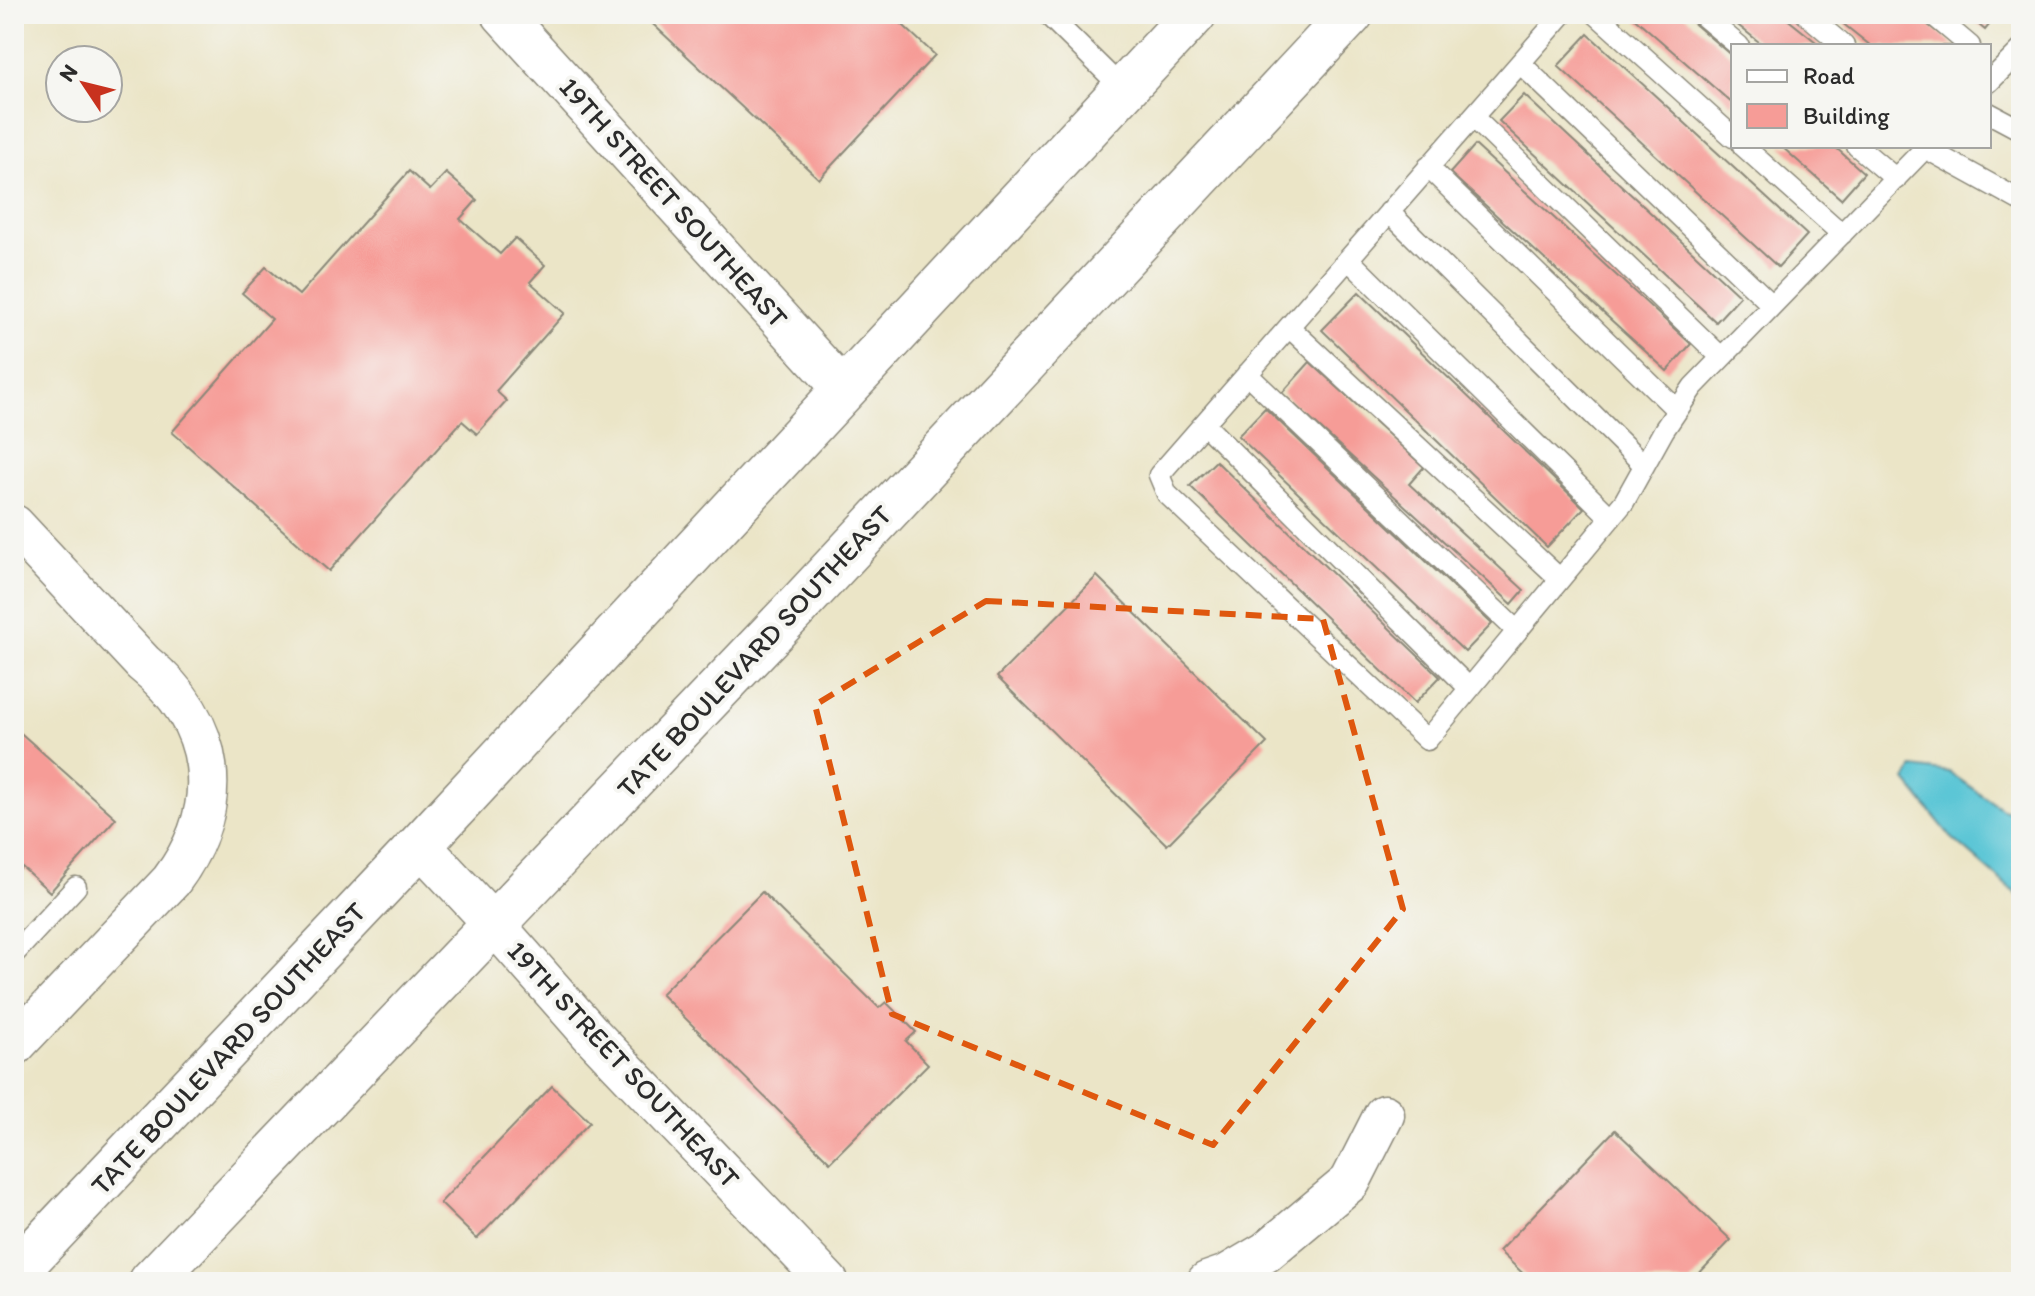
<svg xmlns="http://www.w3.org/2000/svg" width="2035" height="1296" font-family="Itim,sans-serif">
	<rect width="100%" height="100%" fill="#f6f6f2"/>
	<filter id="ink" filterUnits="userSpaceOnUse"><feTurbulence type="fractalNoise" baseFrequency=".0125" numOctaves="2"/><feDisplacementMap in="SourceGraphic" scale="16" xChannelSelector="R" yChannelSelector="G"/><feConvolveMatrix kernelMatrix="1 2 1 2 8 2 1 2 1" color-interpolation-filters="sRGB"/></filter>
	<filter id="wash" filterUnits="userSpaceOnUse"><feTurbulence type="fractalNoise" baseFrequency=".006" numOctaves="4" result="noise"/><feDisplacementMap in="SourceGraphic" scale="32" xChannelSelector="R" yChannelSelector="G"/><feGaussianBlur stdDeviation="1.8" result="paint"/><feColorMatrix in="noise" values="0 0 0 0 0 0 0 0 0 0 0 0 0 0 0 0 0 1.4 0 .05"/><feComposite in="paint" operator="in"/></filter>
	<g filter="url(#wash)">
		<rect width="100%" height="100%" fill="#ebe5c7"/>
		<path fill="#5cc6d6" stroke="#447880" stroke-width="2" d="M1913,767L1949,772L2002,809L2021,814V898L1951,837L1906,781Z"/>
		<g id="blocks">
			<path fill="#f69c97" d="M642,14H891L935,55L819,179Z
				M1630,14H1683L1733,57V104Z
				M1724,14H1781L1821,46H1764Z
				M1831,14H1914L1955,46H1871Z
				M1966,14H1998L1985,30Z
				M1588,34L1807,235L1778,267L1558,66Z
				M1524,95L1740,296L1716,322L1499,121Z
				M1475,145L1691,344L1667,371L1450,173Z
				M1781,146H1834L1864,173L1841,199Z
				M409,171L430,190L446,173L477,200L460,219L500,254L515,238L545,265L530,282L565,313L496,391L507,401L477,434L462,421L329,571L172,432L272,319L242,293L266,267L299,295Z
				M1359,292L1584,508L1547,547L1322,330Z
				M1310,362L1424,467L1409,484L1524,590L1512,604L1282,393Z
				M1265,408L1492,624L1465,652L1238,436Z
				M1216,461L1440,677L1415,703L1190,486Z
				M1097,576L1267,743L1167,845L997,677Z
				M14,727L116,818L50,892L22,867L14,876Z
				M762,892L879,1008L886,1002L916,1032L906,1041L928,1064L830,1162L661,994Z
				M552,1086L590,1122L477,1239L440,1203Z
				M1615,1130L1731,1240L1691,1282H1532L1499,1251Z"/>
		</g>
	</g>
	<g filter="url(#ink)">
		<use href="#blocks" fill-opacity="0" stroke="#8b8879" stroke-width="2"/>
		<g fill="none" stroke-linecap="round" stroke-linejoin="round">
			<g stroke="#8b8879" stroke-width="23">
				<path id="service" d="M1047,14L1123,89
					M1563,14L1159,475L1167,494L1427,740L1624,502L1664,430L1693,387L1927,146
					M1596,14L1733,137
					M1701,14L1739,46
					M1806,14L1844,46
					M1932,14L1970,46
					M1520,63L1772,305
					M1989,82L2021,50
					M1989,113L2021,130
					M1473,117L1721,357
					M1743,146L1842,234
					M1857,146L1896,179
					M1925,148L2021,201
					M1428,167L1677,410
					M1389,212L1644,465
					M1348,259L1611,518
					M1289,327L1560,579
					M1247,374L1517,631
					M1204,424L1469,688
					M14,954L76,887
					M14,1007L33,1024"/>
			</g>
			<g stroke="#8b8879" stroke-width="43">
				<path id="minor" d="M502,14L845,391
					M14,525L143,663C217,722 228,805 171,881L14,1046
					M420,845L494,924L591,1034L828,1282
					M1207,1282L1227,1275L1266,1252L1350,1182L1384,1115"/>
			</g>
			<g stroke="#8b8879" stroke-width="47">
				<path id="primary" d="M14,1274L420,845L1194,14
					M151,1282L796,608L1351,14"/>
			</g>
			<use href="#service" stroke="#fff" stroke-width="20"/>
			<use href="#minor" stroke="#fff" stroke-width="40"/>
			<use href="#primary" stroke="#fff" stroke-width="44"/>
		</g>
	</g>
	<path fill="none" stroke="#df570e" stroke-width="6" stroke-dasharray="16 10" stroke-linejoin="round" d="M986,601L1323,619L1403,909L1213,1145L892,1014L815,705Z"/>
	<g text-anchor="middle" stroke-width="8" stroke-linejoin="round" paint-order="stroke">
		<g font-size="28" fill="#2b2b2b" stroke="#f6f6f2">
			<text transform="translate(674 202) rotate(48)" y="10">19TH STREET SOUTHEAST</text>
			<text transform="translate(754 651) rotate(-47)" y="10">TATE BOULEVARD SOUTHEAST</text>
			<text transform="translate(228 1048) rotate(-47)" y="10">TATE BOULEVARD SOUTHEAST</text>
			<text transform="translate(624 1064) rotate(47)" y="10">19TH STREET SOUTHEAST</text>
		</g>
	</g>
	<rect width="2035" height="1296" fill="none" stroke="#f6f6f2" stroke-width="48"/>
	<rect x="1731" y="44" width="260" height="104" fill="#f6f6f2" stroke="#a5a5a2" stroke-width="2"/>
	<rect x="1747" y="70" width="40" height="12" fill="#ffffff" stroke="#a5a5a2" stroke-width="2"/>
	<text x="1803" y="84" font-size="24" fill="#2b2b2b">Road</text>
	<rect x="1747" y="104" width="40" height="24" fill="#f69c97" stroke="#a5a5a2" stroke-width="2"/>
	<text x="1803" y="124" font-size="24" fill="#2b2b2b">Building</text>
	<g transform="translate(84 84) rotate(305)"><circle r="38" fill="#f6f6f2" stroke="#a5a5a2" stroke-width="2"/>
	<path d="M0-6L14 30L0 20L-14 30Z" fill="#c8321e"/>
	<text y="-12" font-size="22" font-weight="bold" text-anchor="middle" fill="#2b2b2b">N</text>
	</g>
</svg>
